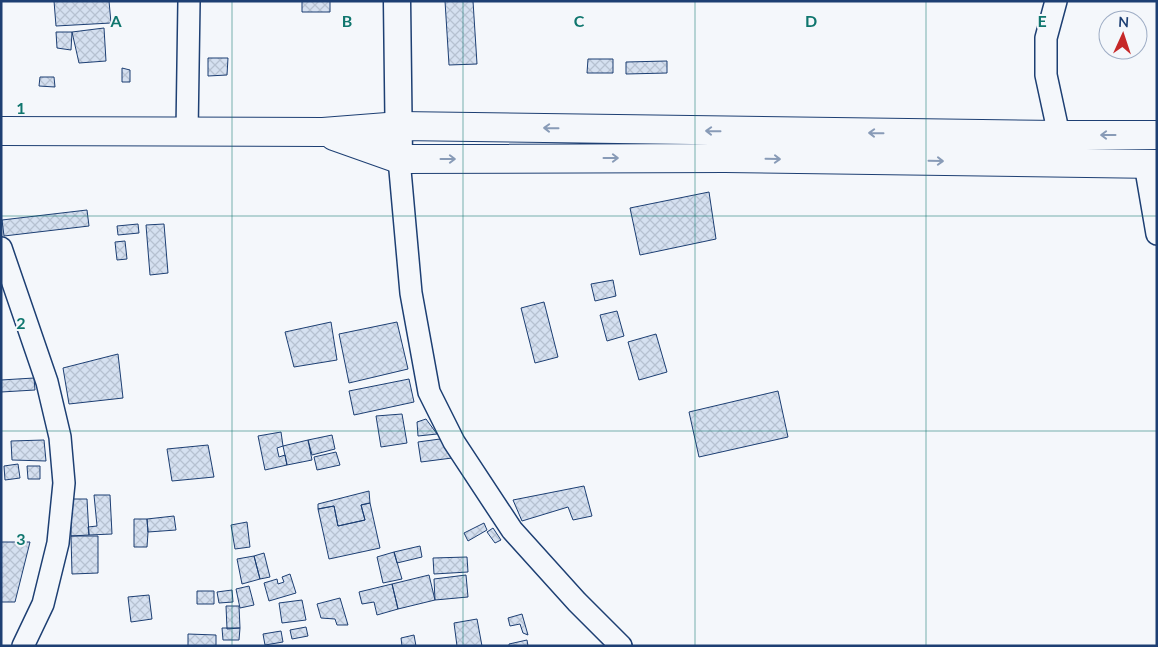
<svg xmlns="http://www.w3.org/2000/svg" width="1158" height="647" font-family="Lato,sans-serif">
	<defs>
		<pattern id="building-cross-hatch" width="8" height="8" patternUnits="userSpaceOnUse" patternTransform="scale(1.25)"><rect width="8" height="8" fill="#d5e0f0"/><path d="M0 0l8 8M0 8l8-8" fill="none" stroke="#b6c1d1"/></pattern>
	</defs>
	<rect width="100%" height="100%" fill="#f4f7fb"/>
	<path fill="url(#building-cross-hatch)" stroke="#1d3f73" d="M54,1H109L111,23L56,26Z
		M302,1H330V12H302Z
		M445,1H473L477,64L449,65Z
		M104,28L106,61L79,63L72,32Z
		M56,32H72L71,50L57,48Z
		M208,58H228L227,75L208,76Z
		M588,59H613V73H587Z
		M667,61V73L626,74V62Z
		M122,68L130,70V82H122Z
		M40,77H54L55,87L39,86Z
		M709,192L716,239L640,255L630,208Z
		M87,210L89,226L4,236L2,220Z
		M138,224L139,233L118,235L117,226Z
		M164,224L168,273L150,275L146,225Z
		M125,241L127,259L117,260L115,242Z
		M613,280L616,296L595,301L591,284Z
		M544,302L558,357L535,363L521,308Z
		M617,311L624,336L607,341L600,315Z
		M331,322L337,360L294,367L285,332Z
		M397,322L408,369L349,383L339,334Z
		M656,334L667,372L639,380L628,342Z
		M118,354L123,398L69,404L63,368Z
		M34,378L35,390L1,392V380Z
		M409,379L414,402L354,415L349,391Z
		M778,391L788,437L699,457L689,412Z
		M402,414L407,443L381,447L376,416Z
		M426,419L437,434L418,436L417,422Z
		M281,432L283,446L277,448L279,457L285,455L287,465L265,470L258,436Z
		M332,435L335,449L312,455L308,440Z
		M440,439L452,458L421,462L418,442Z
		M44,440L46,461L12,460L11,441Z
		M308,440L312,460L287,465L283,446Z
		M208,445L214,477L172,481L167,449Z
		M336,452L340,465L317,470L314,457Z
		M18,464L20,478L5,480L4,466Z
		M27,466H40V479H28Z
		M584,486L592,516L573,520L568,507L522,521L513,500Z
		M369,491L370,503L361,505L365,520L338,526L334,506L318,509V504Z
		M94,495H110L112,534L89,535L88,527L97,526Z
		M71,499H87L89,535L71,536Z
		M370,503L380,548L329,559L318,509L334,506L338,526L365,520L361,505Z
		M174,516L176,530L148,532L147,519Z
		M134,519H147L148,532L147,547H134Z
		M247,522L250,547L235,549L231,525Z
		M484,523L487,530L468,541L464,533Z
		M493,528L501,540L495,543L487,532Z
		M71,536H98V573L72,574Z
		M1,542H30L15,602H1Z
		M420,546L422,557L397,563L394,552Z
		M394,552L402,579L383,583L377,557Z
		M264,553L270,577L260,579L254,556Z
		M254,556L260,579L242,584L237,559Z
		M467,557L468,572L434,574L433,558Z
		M290,574L296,593L269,601L264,583L277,579L278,584L284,582L282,577Z
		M429,575L435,600L398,609L392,584Z
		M466,575L468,597L435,600L434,579Z
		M392,584L398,609L377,615L374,602L362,604L359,592Z
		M249,586L254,605L240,608L236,589Z
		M232,590L233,602L219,603L217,592Z
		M197,591H214V604H197Z
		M149,595L152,619L131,622L128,597Z
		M340,598L348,625H337L335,619L321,618L317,604Z
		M302,600L306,620L282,623L279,603Z
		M226,606H239L240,628L227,629Z
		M522,614L528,635L523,633L520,624L510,626L508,618Z
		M477,619L482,646H457L454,623Z
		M306,627L308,636L292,639L290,630Z
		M222,628H240L239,640H223Z
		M281,631L283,642L265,645L263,634Z
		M188,634L216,635V646H188Z
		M414,635L416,646H402L401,638Z
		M527,640L528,646H509V644Z"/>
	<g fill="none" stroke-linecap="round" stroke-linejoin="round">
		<g stroke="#1d3f73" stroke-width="24">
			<path id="minor" d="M1056,1L1046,38V75L1059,135
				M187,132L189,1
				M399,159L411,293L429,392L454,442L512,530L577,602L621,646
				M1145,164L1157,234
				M1,248L47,382L60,437L64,483L58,543L43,604L23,646"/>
		</g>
		<g stroke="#1d3f73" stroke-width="29">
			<path id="tertiary" d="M397,1L399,159"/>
		</g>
		<g stroke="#1d3f73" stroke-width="30">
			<path id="primary" d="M1,131L323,132L400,126L1059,135H1157
				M334,136L399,159L725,158L1157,164"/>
		</g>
		<use href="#minor" stroke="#f4f7fb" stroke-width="21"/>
		<use href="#tertiary" stroke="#f4f7fb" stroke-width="26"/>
		<use href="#primary" stroke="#f4f7fb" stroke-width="28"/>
	</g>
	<defs><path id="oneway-shaft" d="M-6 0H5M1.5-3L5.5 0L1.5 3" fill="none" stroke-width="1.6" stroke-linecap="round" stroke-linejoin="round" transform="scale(1.25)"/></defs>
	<g stroke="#889bb7">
		<use href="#oneway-shaft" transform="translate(551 128) rotate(-179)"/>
		<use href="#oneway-shaft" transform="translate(713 131) rotate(-179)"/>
		<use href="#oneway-shaft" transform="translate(876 133) rotate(-179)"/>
		<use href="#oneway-shaft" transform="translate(1108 135) rotate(180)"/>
		<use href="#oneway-shaft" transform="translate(611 158)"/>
		<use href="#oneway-shaft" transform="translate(448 159)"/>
		<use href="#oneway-shaft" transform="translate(773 159) rotate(1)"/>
		<use href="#oneway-shaft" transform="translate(936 161) rotate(1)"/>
	</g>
	<path fill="none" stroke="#0f766e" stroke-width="1" stroke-opacity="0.55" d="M232,1V646M463,1V646M695,1V646M926,1V646M1,216H1157M1,431H1157"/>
	<g font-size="16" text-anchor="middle" font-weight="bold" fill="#0f766e" stroke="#f4f7fb" stroke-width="4" stroke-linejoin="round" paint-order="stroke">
		<text x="116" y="27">A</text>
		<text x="347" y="27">B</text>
		<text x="579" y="27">C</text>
		<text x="811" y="27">D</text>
		<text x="1042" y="27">E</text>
		<text x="21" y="114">1</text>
		<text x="21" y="329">2</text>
		<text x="21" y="545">3</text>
	</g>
	<rect width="1158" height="647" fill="none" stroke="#1d3f73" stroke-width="5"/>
	<g transform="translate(1123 35) rotate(3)"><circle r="24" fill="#f4f7fb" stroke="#9eadc5"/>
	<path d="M0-4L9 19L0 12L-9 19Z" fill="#c62828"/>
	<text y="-8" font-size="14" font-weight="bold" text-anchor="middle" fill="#1d3f73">N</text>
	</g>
</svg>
